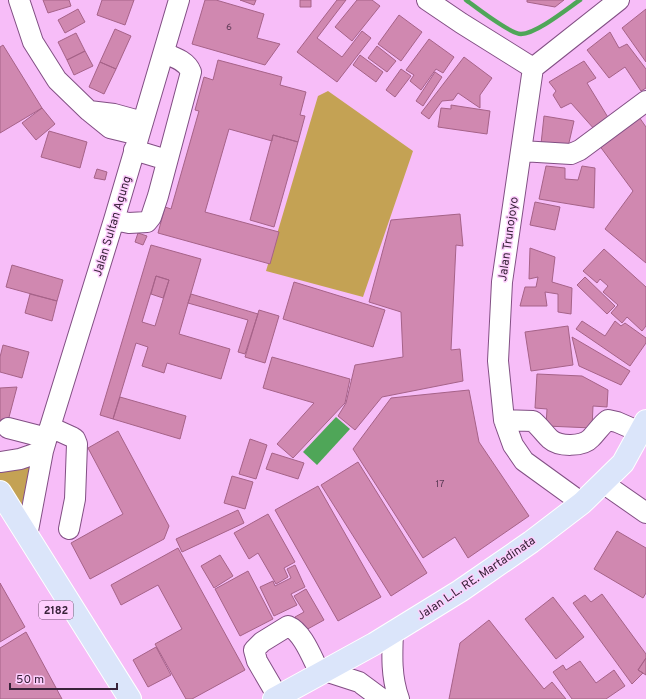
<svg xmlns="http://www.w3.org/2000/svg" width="646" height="699" font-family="Overpass,sans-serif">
	<rect width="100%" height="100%" fill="#f7bdf8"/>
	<path fill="#c4a254" d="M328,91L413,151L363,297L266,271L318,96Z
		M34,463L19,513L0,482V472Z"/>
	<path fill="#4fa658" d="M336,417L350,429L317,465L303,452Z"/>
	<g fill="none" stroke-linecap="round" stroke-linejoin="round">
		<path stroke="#4fa658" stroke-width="4.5" d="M466,0C477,8 510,34 521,34C536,34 567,9 580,0"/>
	</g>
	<path fill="#d088b0" stroke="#a66288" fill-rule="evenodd" d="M43,0H69L71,6L48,13Z
		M102,0H134L125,25L97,15Z
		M205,0H216L264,14L257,38L280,44L265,65L192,44Z
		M240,0H256L254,5Z
		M300,0H311V7H300Z
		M337,0H346L317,38L342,57L362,31L371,38L337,82L297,52Z
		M357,0H372L380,6L352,41L335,27Z
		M527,0H564L555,7L527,2Z
		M78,9L85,22L65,33L58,20Z
		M646,9V62L622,28Z
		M399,15L422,32L401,61L378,44Z
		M115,29L131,36L116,69L100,62Z
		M610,32L619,48L627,44L646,69V88L641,91L625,67L609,78L587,50Z
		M76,33L85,51L67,60L58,42Z
		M429,39L454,57L443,73L436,69L421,90L410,81L414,75L406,70Z
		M3,45L42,108L0,133V47Z
		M377,46L396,61L387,72L368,58Z
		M85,51L93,66L74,75L67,60Z
		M360,55L383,72L376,82L353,65Z
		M464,57L492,78L480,95V108L458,93L453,100L442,101L429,119L421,113Z
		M218,60L282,77L280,85L306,92L300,115L305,116L298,142L273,135L272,141L229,129L205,212L279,232L270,264L158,233L165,207L171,209L199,111L195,110L204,77L213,80Z
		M584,61L596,78L587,83L609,119L595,130L571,103L561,108L553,95L556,91L549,82Z
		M100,62L116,69L104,94L89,87Z
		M401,69L411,76L395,97L386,90Z
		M435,72L442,77L423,106L416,101Z
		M451,105L490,111L487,134L438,127L441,108L451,109Z
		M42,108L55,124L36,140L22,123Z
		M544,116L574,121L568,147L541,144Z
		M639,117L646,127V263L605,229L633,191L599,145Z
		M49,131L87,142L80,168L41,157Z
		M273,135L298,142L274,227L250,220Z
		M546,166L565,168V179L578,180L582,166L595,168L594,208L539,199Z
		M97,169L107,172L105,180L94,178Z
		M535,202L560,207L555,230L530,225Z
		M460,214L463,246L456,245L451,350L460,349L463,381L382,397L355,430L338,416L346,403L355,365L403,357L401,312L369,302L391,220Z
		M138,233L147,236L143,245L135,242Z
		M151,245L201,259L179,334L230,349L221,379L167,363L164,373L142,366L148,347L136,343L113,419L100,415ZM156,276L169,280L155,326L142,322Z
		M530,248L555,257L552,282L572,288L571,314L558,312V294L545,292L547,306H520L525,287H536L538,277L529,279Z
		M604,249L646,287V326L642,331L627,317L622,323L611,313L618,305L603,292L608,286L600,279L597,283L583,271Z
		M12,265L63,280L57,301L6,287Z
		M156,276L169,280L163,298L151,294Z
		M585,277L615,306L607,314L577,285Z
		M294,282L385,310L373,347L283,319Z
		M30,294L57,301L52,321L25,313Z
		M191,294L258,314L245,354L238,352L248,320L188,303Z
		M259,310L279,316L265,363L245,357Z
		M582,321L605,336L615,321L621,326L625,323L646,338V343L630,366L576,329Z
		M568,326L573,365L531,371L525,332Z
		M572,337L630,371L621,385L579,366Z
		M3,345L29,352L22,378L0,372V357Z
		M272,357L350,379L345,403L293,458L277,444L314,403L263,388Z
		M537,374L582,376L608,390L607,407L593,406L592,428L546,426L547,409L535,408Z
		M17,387L8,421L0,423V388Z
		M469,390L479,442L529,516L468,558L455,537L423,558L353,449L391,398Z
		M120,397L186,416L180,439L113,419Z
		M118,431L169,526L164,539L90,579L71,543L123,514L88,448Z
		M250,439L267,445L256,479L239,474Z
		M272,453L304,463L298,479L266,469Z
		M358,462L427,573L391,596L321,485Z
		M232,476L253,482L245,509L224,503Z
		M318,486L381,597L338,621L275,510Z
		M238,510L244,523L182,552L176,539Z
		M268,514L295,562L284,568L288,577L276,584L258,553L249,559L234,533Z
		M617,531L646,548V593L643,598L594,569Z
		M178,548L245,670L192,699H186L155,644L182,629L158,585L121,605L111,585Z
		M220,555L233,576L214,588L201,566Z
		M295,565L305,587L291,594L297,605L274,616L260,587L273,581L275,586L291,578L287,569Z
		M248,571L273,619L240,636L215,589Z
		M0,583L25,627L0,642Z
		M306,589L324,620L304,631L295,617L304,612L294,596Z
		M602,594L646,654V658L638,670L643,673L632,684L573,603L585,595L591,602Z
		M553,597L584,637L556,659L525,619Z
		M489,620L544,689L552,682L566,699H449L460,643Z
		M26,632L62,699H0V648Z
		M156,647L171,675L148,687L133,660Z
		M646,658V675L638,670Z
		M580,661L596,683L614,670L625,686L606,699H572L553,672L563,665L566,670Z"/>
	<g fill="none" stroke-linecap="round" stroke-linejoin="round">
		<g stroke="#824f84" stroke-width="22">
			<path id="minor" d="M19,0L33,42L57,80L89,111L110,128L139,135
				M427,0L461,23L533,68
				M533,68L502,282L498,361L504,420L513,445L524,461L582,503
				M533,68L619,0
				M89,111L114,114L143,122
				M134,150L167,160
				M521,151L571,154L580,150L646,101
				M114,220L129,223L147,222L151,217L158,196L191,72C187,61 174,57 164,53
				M504,420L533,421C539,426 544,433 550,439C559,447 583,447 591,438C597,432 601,425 608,420L617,422L640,432
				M50,427L72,437L75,439L77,444L75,499L69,529
				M8,428L47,438
				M0,462L20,459L43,451
				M603,483L646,513
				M27,536L43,451L50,427L114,220L179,0
				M393,632C392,655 391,677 399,699
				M325,671L359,682L382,699
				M278,697L257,661L254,650L262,642L288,626C303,632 312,658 320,673"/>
		</g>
		<g stroke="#fff" stroke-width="24">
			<path id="major" d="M0,492L130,699
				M274,699L374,644L460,591L531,542L582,503L623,463L646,421"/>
		</g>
		<use href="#minor" stroke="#fff" stroke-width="20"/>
		<use href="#major" stroke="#dbe5fa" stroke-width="22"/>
	</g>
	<g text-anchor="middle" stroke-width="3" stroke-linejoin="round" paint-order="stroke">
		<g font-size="10" fill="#5f3c58">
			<text x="229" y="30">6</text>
			<text x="440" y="487">17</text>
		</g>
		<rect fill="#fecffe" stroke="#745775" stroke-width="1" x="39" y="601" width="34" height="18" rx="3"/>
		<g font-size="11" font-weight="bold" fill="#39233a">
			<text x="56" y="614">2182</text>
		</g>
		<g font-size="12" fill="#39233a" stroke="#fecffe">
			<text transform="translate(112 226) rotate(-73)" y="4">Jalan Sultan Agung</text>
			<text transform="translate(508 239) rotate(-82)" y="4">Jalan Trunojoyo</text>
			<text transform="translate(476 578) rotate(-34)" y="4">Jalan L.L. RE. Martadinata</text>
		</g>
	</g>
	<path d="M10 683v6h107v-6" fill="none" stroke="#39233a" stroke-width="2"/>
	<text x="16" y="683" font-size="12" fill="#39233a" stroke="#fecffe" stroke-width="3" paint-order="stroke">50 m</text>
</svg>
